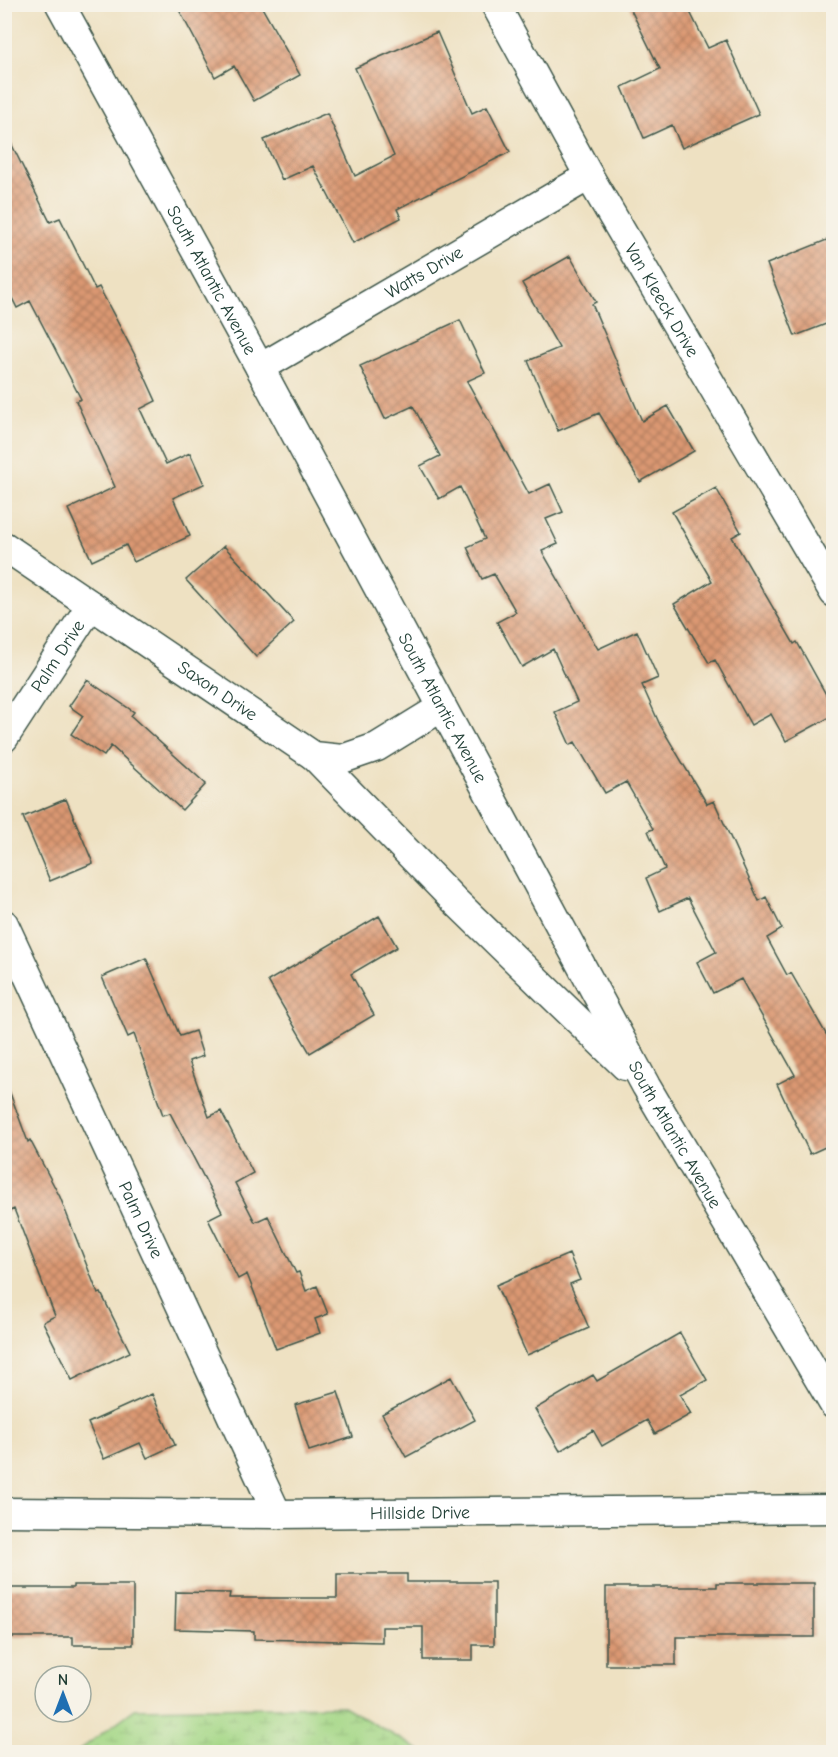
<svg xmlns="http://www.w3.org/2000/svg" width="838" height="1757" font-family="'Comic Neue',sans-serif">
	<defs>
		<pattern id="wetland-marsh" width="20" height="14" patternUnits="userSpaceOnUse" patternTransform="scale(1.5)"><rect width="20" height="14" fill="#a4d786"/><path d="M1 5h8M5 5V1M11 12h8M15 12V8" fill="none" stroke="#8db974"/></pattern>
		<pattern id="building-cross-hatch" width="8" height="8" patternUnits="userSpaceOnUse" patternTransform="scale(1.5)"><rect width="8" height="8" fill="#db9872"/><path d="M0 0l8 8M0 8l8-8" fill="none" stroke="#b17d5e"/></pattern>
	</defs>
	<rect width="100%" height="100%" fill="#f7f3e8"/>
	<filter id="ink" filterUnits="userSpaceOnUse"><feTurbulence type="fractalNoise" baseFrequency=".0167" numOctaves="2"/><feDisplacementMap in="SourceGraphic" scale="12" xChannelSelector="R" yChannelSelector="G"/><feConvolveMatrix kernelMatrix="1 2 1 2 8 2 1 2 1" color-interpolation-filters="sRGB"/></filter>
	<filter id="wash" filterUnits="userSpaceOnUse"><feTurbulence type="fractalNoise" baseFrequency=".008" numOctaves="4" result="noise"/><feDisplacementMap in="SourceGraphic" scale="24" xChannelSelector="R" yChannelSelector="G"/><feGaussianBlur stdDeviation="1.35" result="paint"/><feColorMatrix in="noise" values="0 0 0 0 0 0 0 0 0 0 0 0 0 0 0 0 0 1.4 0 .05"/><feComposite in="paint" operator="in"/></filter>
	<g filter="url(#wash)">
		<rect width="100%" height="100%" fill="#eee1c2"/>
		<path fill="url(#wetland-marsh)" stroke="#628a5d" stroke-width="1.5" d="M343,1706L423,1752H77L135,1709Z"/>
		<g id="blocks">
			<path fill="url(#building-cross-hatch)" d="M176,4H260L300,75L254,101L234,66L215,77Z
				M628,4H686L708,48L726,40L759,114L682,148L672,125L644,138L622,87L660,69Z
				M437,32L472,113L487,106L510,152L397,209L401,218L353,243L313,166L282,180L264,140L327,113L355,176L394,156L355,68Z
				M4,129L50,222L60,218L95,289L99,287L136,357L156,401L140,409L166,464L190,453L204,484L173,498L190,536L134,562L126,545L92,561L68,509L115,487L76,401L81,399L30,301L17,308L4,282Z
				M834,237V321L795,336L767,264Z
				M570,256L596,302L592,304L642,421L668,406L694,451L640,482L599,413L558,431L528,361L559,348L522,283Z
				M460,320L485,373L467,381L529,494L550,484L563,512L546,519L558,544L542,551L598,649L637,631L658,678L642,685L660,725L707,804L714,801L759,901L766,897L782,929L767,938L787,975L791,973L834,1048V1143L810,1154L777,1084L795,1075L741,979L713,993L697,962L716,952L688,898L660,911L646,878L665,869L648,831L653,829L626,782L605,793L575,742L570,745L555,712L577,702L553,649L522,667L497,622L516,612L494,574L482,579L467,547L485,539L460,487L439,499L420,466L440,456L413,406L385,419L360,366Z
				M716,488L741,532L732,537L794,644L797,642L834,709V715L786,741L771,714L751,725L715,660L709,663L674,604L712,581L672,512Z
				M224,546L294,622L256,657L186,580Z
				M87,680L134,712L131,716L206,784L182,810L111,746L104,756L71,734L83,716L69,706Z
				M66,799L93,863L50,881L23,817Z
				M379,916L397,947L351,974L374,1015L310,1053L268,981Z
				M146,958L180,1036L195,1031L203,1056L189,1061L209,1117L221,1111L253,1173L235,1183L255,1222L268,1216L296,1273L299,1272L306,1291L317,1286L328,1314L315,1319L320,1333L276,1349L247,1274L238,1279L208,1219L222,1212L170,1113L163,1115L134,1034L128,1037L102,977Z
				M7,1085L28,1142L30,1140L60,1197L98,1294L101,1293L130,1352L72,1380L43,1322L55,1316L14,1209L4,1214Z
				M569,1254L580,1280L570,1284L589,1328L527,1355L496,1285Z
				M680,1333L707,1380L680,1395L691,1414L655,1434L647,1420L602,1446L593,1430L560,1451L535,1409L593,1375L597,1381Z
				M451,1377L475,1420L406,1457L382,1414Z
				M338,1392L353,1437L309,1451L295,1405Z
				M152,1394L175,1445L147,1458L140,1443L104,1459L88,1423Z
				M337,1574H407V1582H494V1645H473V1660H423V1627H382V1642L254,1639V1631L175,1629L176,1592L230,1593L229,1598H337Z
				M717,1583H814V1637H676V1665H606V1587H717Z
				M73,1585H133V1645H73V1637H4V1588H73Z"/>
		</g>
	</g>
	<g filter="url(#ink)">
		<use href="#blocks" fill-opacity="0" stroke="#3e5649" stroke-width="1.5"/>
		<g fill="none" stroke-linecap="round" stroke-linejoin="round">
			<g stroke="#3e5649" stroke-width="31">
				<g id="minor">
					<path id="s1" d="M60,4L260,368L646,1086L834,1405"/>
					<path id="s2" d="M495,4L589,176L834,593"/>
					<path id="s3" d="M260,368L589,176"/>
					<path id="s4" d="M4,546L314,756L342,759L377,747L442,707"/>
					<path id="s5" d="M4,738L91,605"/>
					<path d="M314,756L454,900L625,1066"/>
					<path id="s6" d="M4,924L277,1514"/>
					<path id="s7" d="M4,1512L277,1514L834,1509"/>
				</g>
			</g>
			<use href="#minor" stroke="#fff" stroke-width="28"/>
		</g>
	</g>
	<g text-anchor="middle" stroke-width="4.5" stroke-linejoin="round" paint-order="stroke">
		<g font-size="18" fill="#1f3d34" stroke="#f7f3e8">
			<text dy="6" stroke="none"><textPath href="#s3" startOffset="190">Watts Drive</textPath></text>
			<text dy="6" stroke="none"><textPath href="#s1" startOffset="315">South Atlantic Avenue</textPath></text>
			<text dy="6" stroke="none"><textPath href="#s2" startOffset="340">Van Kleeck Drive</textPath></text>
			<text dy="6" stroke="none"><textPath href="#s5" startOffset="98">Palm Drive</textPath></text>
			<text dy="6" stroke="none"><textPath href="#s4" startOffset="258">Saxon Drive</textPath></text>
			<text dy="6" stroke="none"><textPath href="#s1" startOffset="801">South Atlantic Avenue</textPath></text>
			<text dy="6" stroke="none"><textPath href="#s1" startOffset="1287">South Atlantic Avenue</textPath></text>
			<text dy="6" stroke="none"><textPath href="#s6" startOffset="326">Palm Drive</textPath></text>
			<text dy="6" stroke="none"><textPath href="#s7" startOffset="416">Hillside Drive</textPath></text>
		</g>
	</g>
	<rect width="838" height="1757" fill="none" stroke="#f7f3e8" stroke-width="24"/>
	<g transform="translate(63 1694)"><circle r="28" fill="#f7f3e8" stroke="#a1aaa0" stroke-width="1.5"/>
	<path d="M0-4.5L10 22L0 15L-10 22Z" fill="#1f6fb2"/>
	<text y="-9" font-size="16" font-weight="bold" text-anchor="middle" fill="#1f3d34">N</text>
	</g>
</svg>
